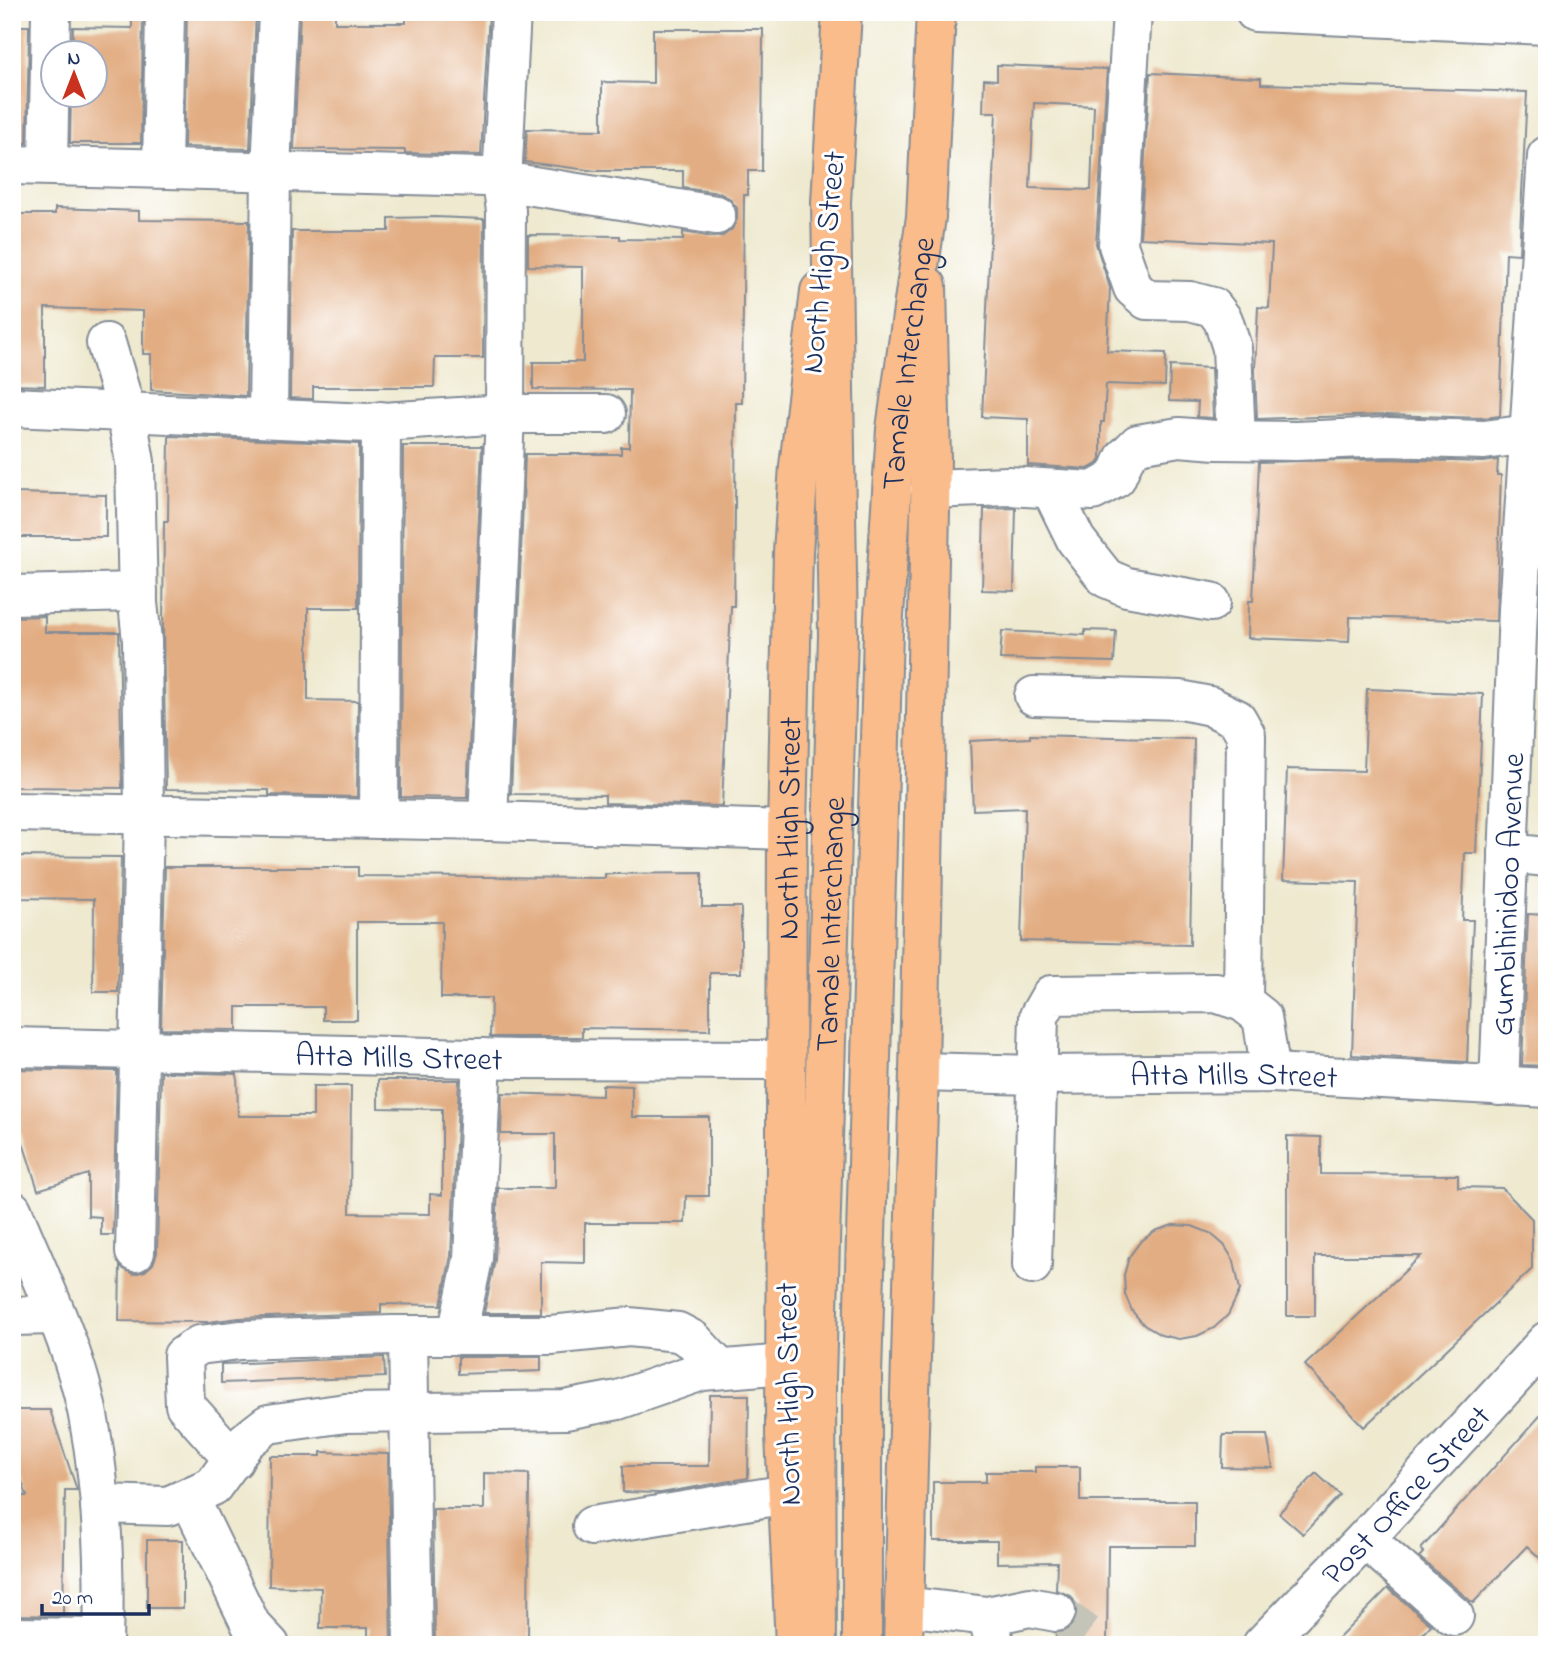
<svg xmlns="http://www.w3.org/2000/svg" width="1559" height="1657" font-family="'Indie Flower',sans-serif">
	<rect width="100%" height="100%" fill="#fff"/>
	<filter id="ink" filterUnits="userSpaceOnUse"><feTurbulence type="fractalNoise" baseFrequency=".0143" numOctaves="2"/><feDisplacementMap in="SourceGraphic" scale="14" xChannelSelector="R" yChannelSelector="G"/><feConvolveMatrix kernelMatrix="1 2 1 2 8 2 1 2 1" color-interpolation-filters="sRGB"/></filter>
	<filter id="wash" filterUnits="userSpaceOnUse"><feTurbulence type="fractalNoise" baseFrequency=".00686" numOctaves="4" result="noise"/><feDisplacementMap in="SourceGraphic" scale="28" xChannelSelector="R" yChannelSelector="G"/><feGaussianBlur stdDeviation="1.57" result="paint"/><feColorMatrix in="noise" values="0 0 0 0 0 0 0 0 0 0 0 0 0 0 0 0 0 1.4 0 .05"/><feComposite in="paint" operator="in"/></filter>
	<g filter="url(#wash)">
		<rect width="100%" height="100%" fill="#eee9cf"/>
		<g id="blocks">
			<path fill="#e2ad83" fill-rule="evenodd" d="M132,12H143L141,143H70L71,94H94V52H72L73,27L132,28Z
				M187,12H256L250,149L184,147Z
				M300,12H335V23H406V16H462V12H489L481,155L405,153V150L294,149Z
				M12,26H29L27,143H12Z
				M653,29H763L762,171H748V195H744L742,403H736L734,606H731L722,806L605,803V795L511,794L525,454H621V447H629L630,390L533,389V362H583V267L528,266V235L620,236V239L683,240V232L713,237L723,236L732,229L737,219V208L729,198L719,193L683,188V171H596L525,162L527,129L602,130V82L653,83Z
				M997,65L1107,69L1096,244L1110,288L1107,351L1166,353L1165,386L1106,384L1104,422H1101V458L1099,463L1088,469L1028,465V419L982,417L996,112H983L984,79L997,80ZM1034,103L1094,106L1091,190L1030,188Z
				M1150,73L1261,78V84L1527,92L1519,254L1506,253L1500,416L1483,418L1386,415L1257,419L1255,370L1258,307L1269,308L1272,244L1140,238Z
				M55,208L139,211V220L249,221L246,396L151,390V354H143V311L45,308V386L12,385V214H55Z
				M435,217L484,219L483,358H435L434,387H313V399L290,398L292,231H389V218Z
				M1170,366L1211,368L1213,418L1197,417L1198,402L1169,401Z
				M169,436L359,444L358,608H308V700L358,701L357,797L269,795V790L166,789L163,628L164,521H168Z
				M403,446H482L467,798L401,797Z
				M1387,459L1483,462L1498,460L1497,475H1501L1496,621L1350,617L1349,642L1248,638L1249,601H1253L1259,462Z
				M12,493L106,495V537H12Z
				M1016,508L1014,591L982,590L984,509Z
				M45,616V632H119L122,788L12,787V617Z
				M1085,630L1116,631L1114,662L1000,659L1002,631L1085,635Z
				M1367,689L1483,694L1476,853H1465L1462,920H1473L1467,1062L1352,1055L1358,882L1283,880L1287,769L1364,771Z
				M1030,735L1194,739L1190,945L1021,941L1025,808L973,810L970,741L1030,738Z
				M12,856L121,857L118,992H93L94,899L12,898Z
				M165,867H358V876L605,878V874L702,873V907H741V973H710V1030L582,1028V1037H490L491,998H441L442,922H357V1020H323V1007H237V1030L161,1029Z
				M1528,914L1547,915V1066L1522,1065Z
				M12,1069L117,1071L113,1235H101V1217L88,1216V1174L38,1190L12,1108Z
				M161,1072L237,1074L238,1116H313V1086H351L350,1213L430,1214V1194L442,1195V1109L378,1108V1080H459L451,1256L441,1305L381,1304V1313L239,1318L208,1322L119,1321L120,1267L134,1274L145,1271L153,1264L157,1253Z
				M602,1085L632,1086V1117H709V1196H686L685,1223H585V1263L541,1262V1313H484L495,1260L498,1188H555V1134H501L502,1093L602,1096Z
				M1287,1136L1321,1137V1174L1458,1175V1187L1502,1188L1532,1219V1269L1364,1427L1305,1365L1421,1256H1315V1316H1287Z
				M1173,1225L1192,1226L1210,1233L1224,1245L1234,1261L1240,1290L1228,1315L1214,1328L1197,1336L1179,1339L1161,1335L1144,1325L1132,1311L1125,1294L1124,1275L1129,1257L1140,1242L1155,1231Z
				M384,1357L385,1377L221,1383V1364Z
				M458,1357H541V1371L458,1374Z
				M710,1395H749L748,1478L661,1493L623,1492V1466H709Z
				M1547,1408V1565L1527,1546L1473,1603L1419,1557L1424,1552L1421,1549Z
				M12,1410H50L76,1487L77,1490H65L63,1616L12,1615V1496H27L12,1453Z
				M1223,1435H1267L1273,1468L1222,1467Z
				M321,1452L388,1454L391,1645H368V1628H320L321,1588L269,1586L270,1456H321Z
				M1035,1467H1080V1501H1195V1546H1108L1107,1645H1055L1056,1633L1064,1632L1072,1627L1078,1615L1077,1606L1071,1596L1056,1590L1057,1562L997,1563V1541H933V1482H986V1472H1035Z
				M484,1473L529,1474L528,1645H435L433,1509H484Z
				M1316,1473L1340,1495L1303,1534L1279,1513Z
				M147,1540H183V1608H147Z
				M1388,1588L1431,1625L1412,1645H1332Z"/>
		</g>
	</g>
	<g filter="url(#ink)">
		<use href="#blocks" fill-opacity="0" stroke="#848c96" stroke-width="2"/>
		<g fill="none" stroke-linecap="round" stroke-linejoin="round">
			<path stroke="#c4c4b8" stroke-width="38" stroke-dasharray="38 19" stroke-linecap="butt" d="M1056,1612L1087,1634L1094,1645"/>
			<g stroke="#848c96" stroke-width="42">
				<g id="minor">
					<path d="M511,12L502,181L716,215"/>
					<path d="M1132,12L1118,245L1133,288L1147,300L1190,301L1213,307L1223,320L1232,348L1236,440"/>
					<path d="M1255,12L1547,25"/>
					<path d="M12,165L486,177L502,181L506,211L505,414L488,821"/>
					<path d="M48,165L51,12"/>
					<path d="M162,168L165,12"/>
					<path d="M106,343L126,411L135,462L138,603L142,641L144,815L135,1252"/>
					<path d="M12,407L368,423L505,414H606"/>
					<path d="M268,417L271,171L278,12"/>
					<path d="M930,489L1008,486L1093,491L1116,478L1125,457L1138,444L1179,437L1216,440L1296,441L1387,437L1484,440L1529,434H1547"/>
					<path d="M1051,489L1076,540L1106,578L1127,587L1211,602"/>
					<path d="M12,595L138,592"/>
					<path d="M1034,696L1181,700L1210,706L1237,719L1246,735L1243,1002"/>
					<path d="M12,812L488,821L787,830"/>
					<path d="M379,819L381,421"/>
					<path d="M1508,853L1547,857"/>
					<path id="s1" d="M12,1047L516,1059L786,1060"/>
					<path id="s2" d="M919,1072L1037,1075L1271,1073L1547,1088"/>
					<path id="s3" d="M1499,1086L1518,609L1547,156"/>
					<path d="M12,1210C39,1276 77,1351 89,1421C103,1494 105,1571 103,1645"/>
					<path d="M1032,1265L1039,1016L1051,995L1216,993L1243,1002L1262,1017L1271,1073"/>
					<path d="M12,1316L55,1315"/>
					<path d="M408,1335L413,1645"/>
					<path d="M457,1335L473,1259L482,1058"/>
					<path d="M234,1460L185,1405L183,1356L199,1345L240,1340L392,1335H551L629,1327L678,1332L693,1340L719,1368"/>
					<path d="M189,1497L251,1625L270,1645"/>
					<path d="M100,1504L168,1506L213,1486L246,1441L268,1424L346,1413L565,1410L618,1400L702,1371L785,1364"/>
					<path d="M592,1526L788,1494"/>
					<path d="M1365,1539L1454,1616"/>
					<path d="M904,1606L987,1616L995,1645"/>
					<path d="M987,1616L1030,1607L1056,1612"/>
					<path d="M12,1637L103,1638"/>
					<path id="s4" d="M1262,1645L1365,1539L1547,1341"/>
				</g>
			</g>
			<g stroke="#848c96" stroke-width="42">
				<g id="major">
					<path id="s5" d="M795,1645L785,1435L787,830L793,552L799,466L820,291"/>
					<path d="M903,1645L919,1072L931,459L927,286"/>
				</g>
			</g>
			<g stroke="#848c96" stroke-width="42">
				<g id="highway">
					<path id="s6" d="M817,1645L816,1378L838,635L831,202L842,12"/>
					<path id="s7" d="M862,1645V1377L883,632L896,429L926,217L936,12"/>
				</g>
			</g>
			<use href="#minor" stroke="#fff" stroke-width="38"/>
			<use href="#major" stroke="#fabc8b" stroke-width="38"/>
			<use href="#highway" stroke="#fabc8b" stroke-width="38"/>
		</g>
	</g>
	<g text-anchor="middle" stroke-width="6" stroke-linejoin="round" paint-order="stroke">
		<g font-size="32" fill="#1b2f5e" stroke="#fff">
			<text transform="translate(822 262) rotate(-84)" y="11">North High Street</text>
			<text dy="11" stroke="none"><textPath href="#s7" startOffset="1283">Tamale Interchange</textPath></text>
			<text dy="11" stroke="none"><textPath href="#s5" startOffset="817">North High Street</textPath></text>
			<text dy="11" stroke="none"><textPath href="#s3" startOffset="192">Gumbihinidoo Avenue</textPath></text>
			<text dy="11" stroke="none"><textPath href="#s6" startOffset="721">Tamale Interchange</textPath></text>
			<text dy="11" stroke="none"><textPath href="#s1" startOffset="387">Atta Mills Street</textPath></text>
			<text dy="11" stroke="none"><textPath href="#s2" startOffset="315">Atta Mills Street</textPath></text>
			<text transform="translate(787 1394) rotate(-91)" y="11">North High Street</text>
			<text dy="11" stroke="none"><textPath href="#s4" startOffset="208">Post Office Street</textPath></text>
		</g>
	</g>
	<rect width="1559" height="1657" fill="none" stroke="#fff" stroke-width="42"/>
	<g transform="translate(74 74)"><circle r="33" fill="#ffffff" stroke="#a4acbf" stroke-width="2"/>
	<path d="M0-5L12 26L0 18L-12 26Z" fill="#c8321e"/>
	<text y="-10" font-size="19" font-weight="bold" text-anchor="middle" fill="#1b2f5e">N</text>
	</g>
	<path d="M42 1604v10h107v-10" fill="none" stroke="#1b2f5e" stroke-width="3.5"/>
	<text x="52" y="1604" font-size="21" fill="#1b2f5e" stroke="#ffffff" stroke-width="5" paint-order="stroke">20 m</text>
</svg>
